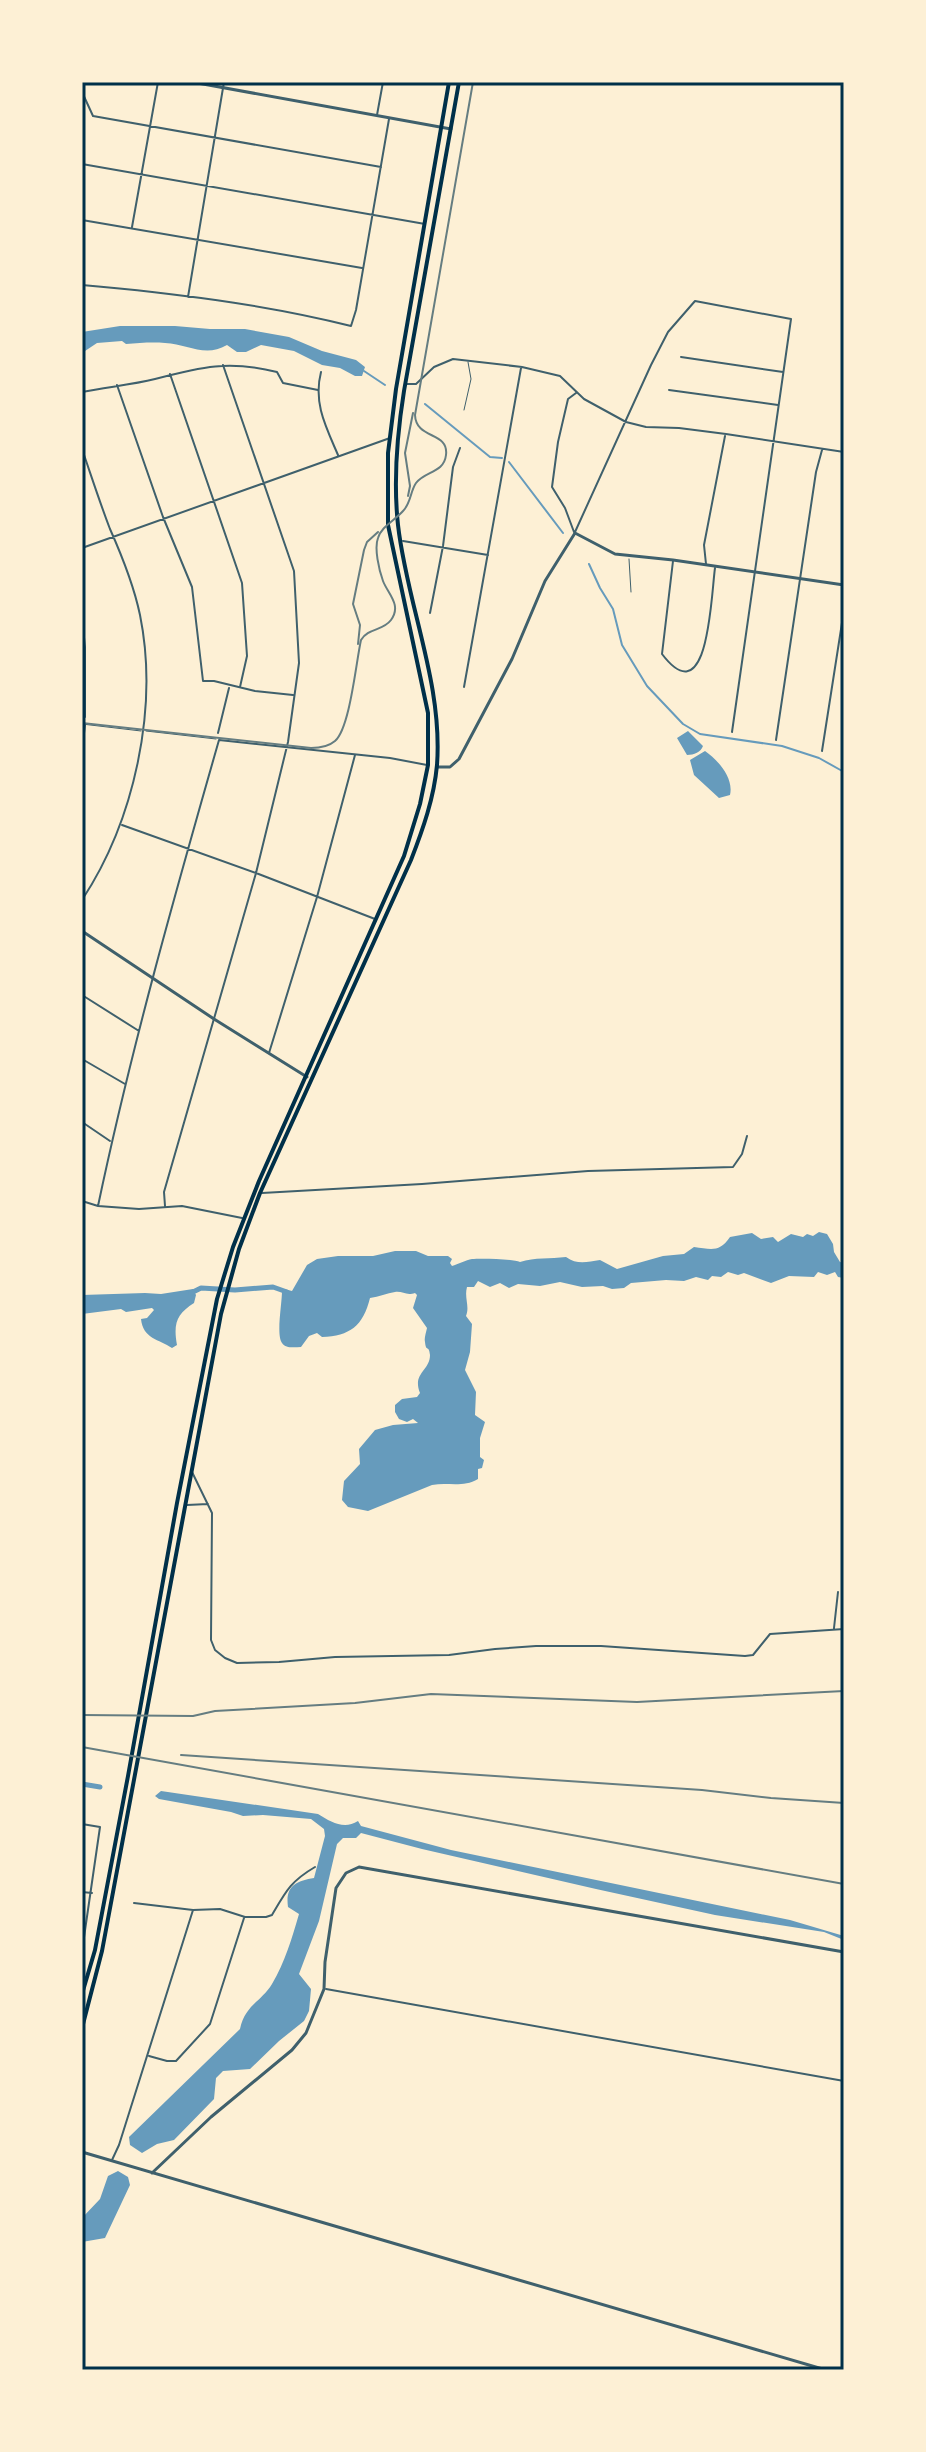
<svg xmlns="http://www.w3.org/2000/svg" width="926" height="2452" font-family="Inter,sans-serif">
	<rect width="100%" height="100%" fill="#fdf0d5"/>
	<path fill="#669bbc" d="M120,326H175L210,329H245L289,337L322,351L356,360L365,367L362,376H355L340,368L322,365L294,351L261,345L246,352H237L227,345C205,358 188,344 165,343C152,342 139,343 126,344L122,341L97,343L85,351L82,349V332Z
		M688,731L703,746C701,752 694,755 687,755L677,738Z
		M705,751C718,760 734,778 730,795L719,798L694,775L690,760Z
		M819,1232L827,1234L833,1244L834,1252L840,1262L844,1263V1278L838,1277L835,1272L827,1275L818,1272L814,1277L789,1276L771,1283L744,1273L738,1275L728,1272L721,1277L712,1276L708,1280L696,1277L684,1281L666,1280L631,1283L624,1288L612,1289L603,1286L582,1287L560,1282L540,1286L518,1284L509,1288L500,1283L490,1287L478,1281L474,1287H467C464,1298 470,1306 466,1316L472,1324L470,1352L465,1370L476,1392L475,1415L485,1422L480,1438V1457L484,1460L482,1468L478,1469V1479C463,1488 448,1482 432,1485L368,1511L348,1507L342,1500L344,1481L360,1464L359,1449L375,1430L393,1425L418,1423L413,1419L407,1422L399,1419L395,1412V1405L402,1399L417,1397L420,1393C412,1373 430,1371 430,1355C429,1344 426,1353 425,1342C424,1338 426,1333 427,1328L413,1308L417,1295L415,1293C406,1296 403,1291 395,1292C387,1293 379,1297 370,1298C363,1326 350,1336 322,1337L317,1333L309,1336L301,1347C295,1347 286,1349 282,1343C276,1335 282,1304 282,1291L284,1289L292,1291L307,1265L317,1259L338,1256H373L395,1251H416L428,1256H448L452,1259L450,1263L452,1266C458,1264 466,1260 472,1259C481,1258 513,1259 520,1262C535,1257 550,1259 566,1257C577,1265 587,1262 600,1260L617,1269L663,1256L684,1254L694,1247C711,1249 719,1253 730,1237L752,1233L761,1239L773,1237L778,1242L791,1234L803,1237L807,1234L813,1236Z
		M193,1289L196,1295L194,1303C177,1314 173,1323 177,1345L172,1348C159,1339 143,1339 141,1319L147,1318L154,1310L152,1308L126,1312L121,1309L82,1314V1295L145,1293L161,1294Z
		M161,1791L318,1814C331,1822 344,1830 358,1821L361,1826L451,1850L790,1920L844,1936V1940L824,1932L715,1915L596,1889L422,1849L361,1833L356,1838H343L337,1844L319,1921L299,1974L311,1989L309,2011L304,2021L279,2041L250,2069L223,2071L216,2078L214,2099L174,2140L157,2144L142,2153L130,2145L129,2137L240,2029C245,2005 261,2002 272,1984C285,1962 292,1938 299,1914L288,1907C285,1886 296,1881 314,1878L325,1836L324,1829L311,1819L263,1815L243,1816L231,1812L159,1799L155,1796Z
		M118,2171L128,2177L130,2185L105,2238L82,2242V2218L100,2199L108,2176Z"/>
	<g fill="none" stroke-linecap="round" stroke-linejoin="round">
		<path stroke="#669bbc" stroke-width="2" d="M364,371L385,385
			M425,404L490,457L502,458
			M509,462L563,533
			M589,564L600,588L613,609L622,645L647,686L683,724L700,734L782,746L819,758L844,772"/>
		<path stroke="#669bbc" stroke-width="5" d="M191,1293L201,1288L235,1290L273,1287L287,1292
			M82,1784L100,1787"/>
		<path stroke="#3f606c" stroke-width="1" d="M464,410L471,379L468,362
			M629,559L631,592
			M82,724L141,731
			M146,731L216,739"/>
		<path stroke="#3f606c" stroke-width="2" d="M82,92L93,116L381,167
			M377,115L383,82
			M82,164L425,224
			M82,220L362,268
			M132,227L158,82
			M82,285C172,293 263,304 351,326L356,310L389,119
			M188,297L224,82
			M681,357L783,372
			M321,372C313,403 326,427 338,455
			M170,374L242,583L247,656L240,687
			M405,384H416L434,367L453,359L522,367L560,376L584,399L626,422L646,427L679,428L726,434L844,452
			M117,385L163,517L192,587L203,681H214L255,691L293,695
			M669,390L778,405
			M82,392C106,387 131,385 155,379C201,367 229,360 277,372L283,383L318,390
			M82,449C91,475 100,503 110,529C122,556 134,586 140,615C159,709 134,821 82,900
			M574,532L565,508L552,487L558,442L568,399L576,393
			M575,532L651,365L668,332L695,301L791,319L732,732
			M403,541L488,555
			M82,548L390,438
			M673,561L662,654C709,716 711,595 715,568
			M706,564L704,545L725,436
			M430,613L443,546L453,467L460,448
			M82,618L85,647V717
			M464,687L521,368
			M218,733L229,688
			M776,740L816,472L822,450
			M82,750L85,725
			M822,751L844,610
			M122,825L256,873L375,919
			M82,995L139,1031
			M269,1053L317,897L355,755
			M82,1059L125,1084
			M82,1122L110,1141
			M262,1193L422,1184L588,1171L733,1167L742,1154L747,1136
			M82,1201L98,1206L139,1209L182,1206L242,1218
			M98,1206C131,1049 175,894 219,740L390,758L427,765
			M165,1206L164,1192L256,873L288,742L299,663L294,571L223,365
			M192,1472L212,1513L211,1640L215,1650L225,1658L237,1663L279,1662L335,1657L449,1655L495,1649L536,1646H601L745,1656L753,1655L770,1634L844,1629
			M187,1505L208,1504
			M834,1628L838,1592
			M82,1824L100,1827L82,1951
			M82,1892L92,1893
			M134,1903L193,1910L220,1909L245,1917H266L272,1915C286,1891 291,1881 315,1867
			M326,1989L844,2081
			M149,2056L167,2061H176L210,2024L244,1918
			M112,2160L119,2145L193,1910"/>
		<path stroke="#3f606c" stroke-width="3" d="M192,82L451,129
			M82,85L88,82
			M437,767H450L459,759L512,659L545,581L575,533L615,554L673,560L844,585
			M82,931L214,1019L307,1077
			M82,2152L826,2370
			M152,2173L211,2117L292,2050L306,2033L324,1989L325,1962L336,1888L346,1873L359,1867L844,1952"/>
		<path stroke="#003049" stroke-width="4" d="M82,1994L95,1950L128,1776L177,1503L217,1299L233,1247L259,1181L404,856L420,804L428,765V713L388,525V453L396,389L449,82
			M82,2028L102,1951L221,1314L239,1249L260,1193L411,860C423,829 434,798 437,765C443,683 407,605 398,525C393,479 397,435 404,391L459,82"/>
		<path stroke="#657d81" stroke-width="2" d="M408,496L410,486L405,453L413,413
			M358,644L360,625L353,604L364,550L367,542L378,532
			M82,723L311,748C320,748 328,747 335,741C350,728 356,662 361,640C368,628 383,631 391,620C402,605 388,594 383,581C379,570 374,548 378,538C381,527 395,520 403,511C411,503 410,492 416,483C425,471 444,473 446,455C449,431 416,440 415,415L473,82"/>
		<path stroke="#657d81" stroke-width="2" d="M82,1715L193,1716L215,1711L355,1703L431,1694L637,1702L844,1691
			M82,1747L844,1884
			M181,1755L702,1790L771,1798L844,1803"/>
	</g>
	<rect width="926" height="2452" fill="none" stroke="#fdf0d5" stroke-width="168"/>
	<rect x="84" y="84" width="758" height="2284" fill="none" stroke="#003049" stroke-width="3"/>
</svg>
